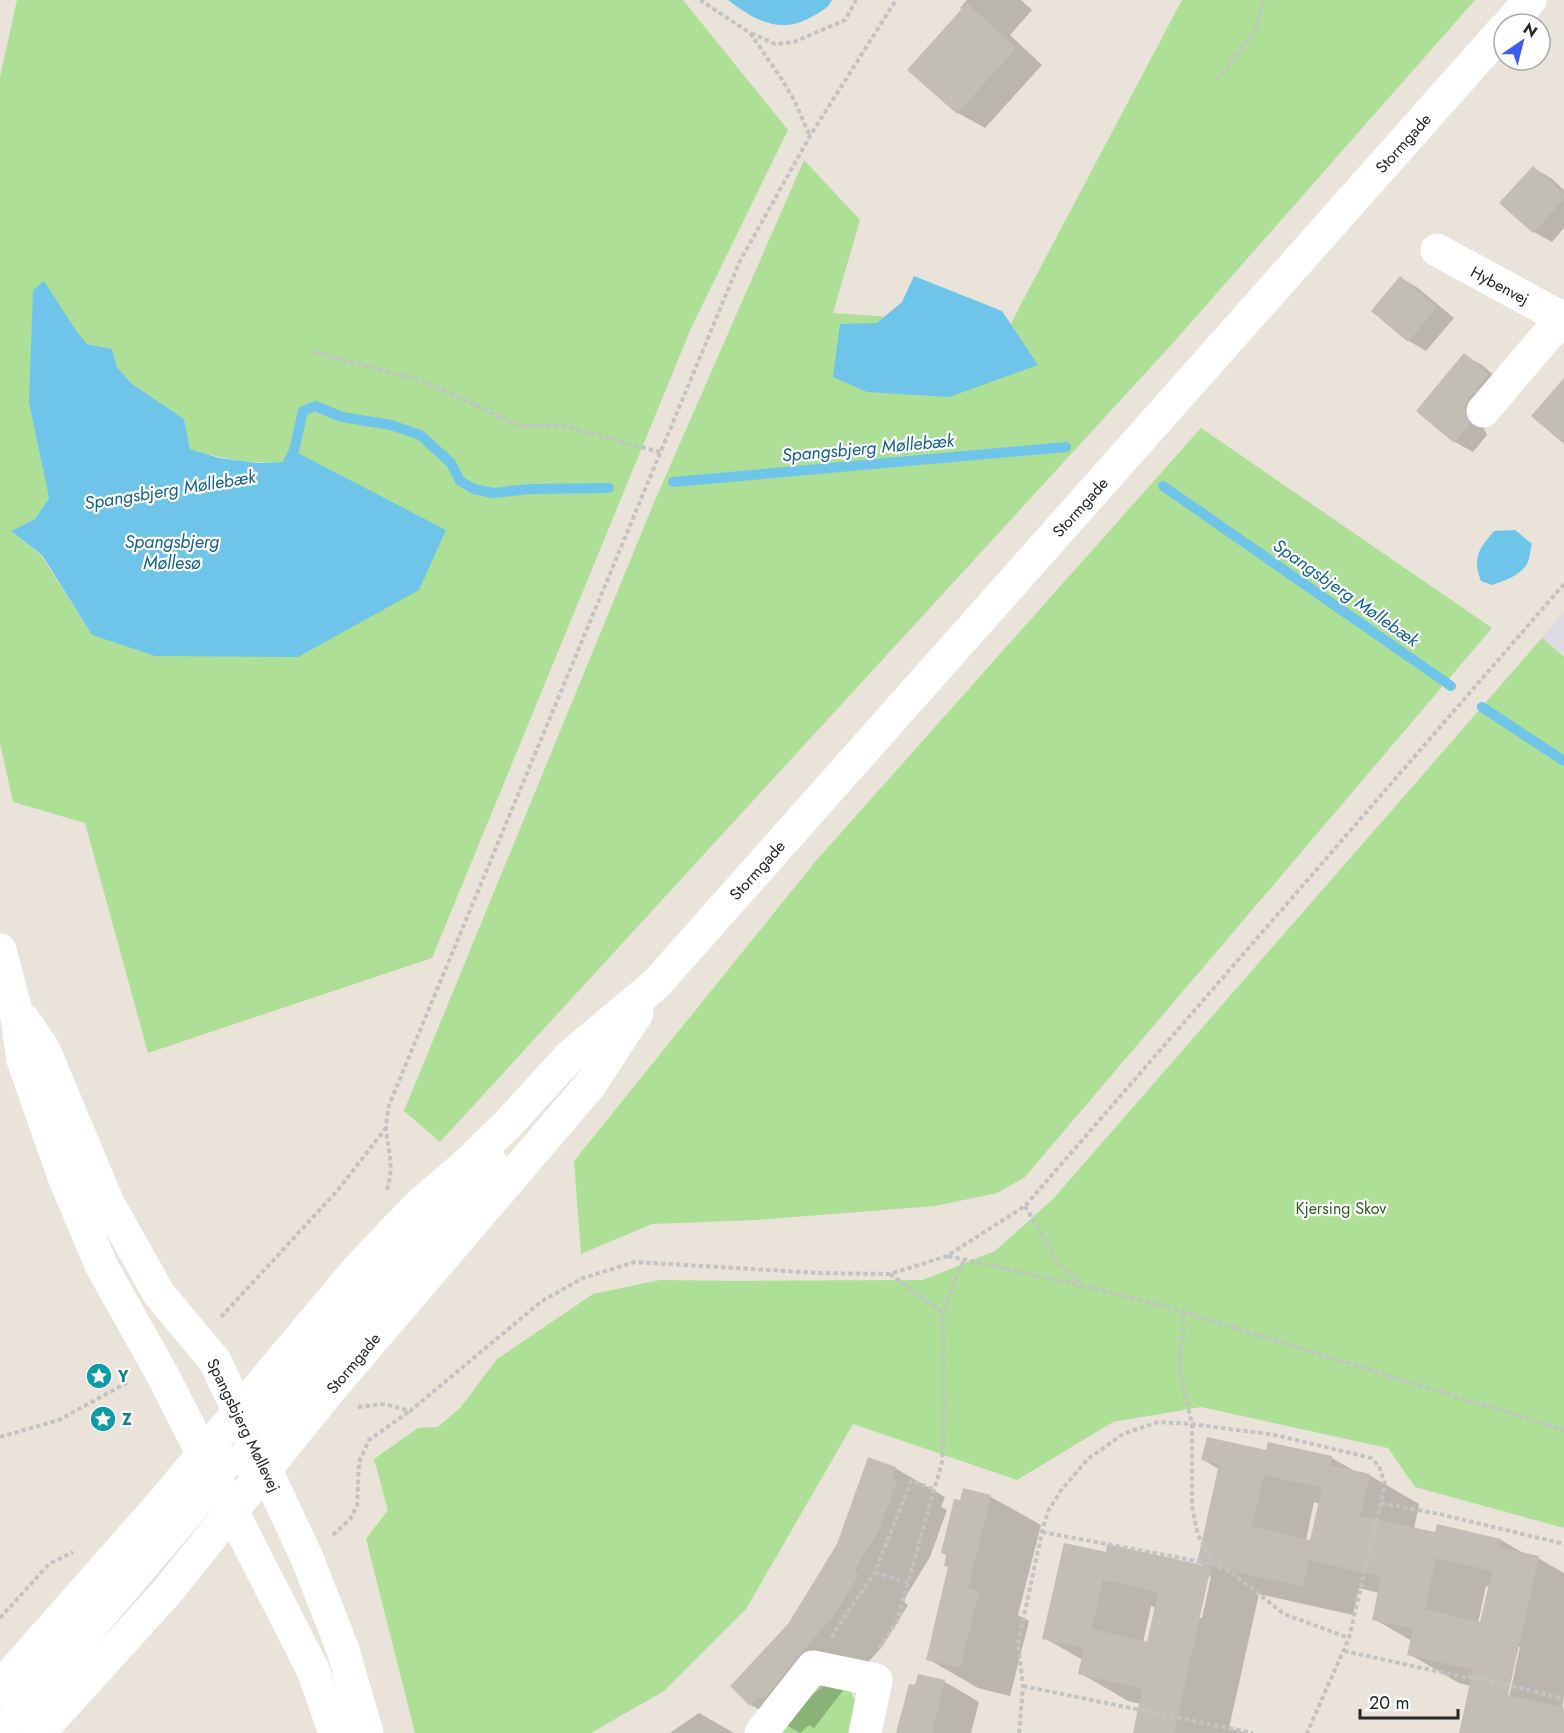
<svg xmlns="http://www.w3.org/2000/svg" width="1564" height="1733" font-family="Jost,sans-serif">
	<rect width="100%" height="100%" fill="#e9e3d9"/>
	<path fill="#dcdae2" d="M1564,612V657L1542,638Z"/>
	<path fill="#addf97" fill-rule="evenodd" d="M17,0H683L788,130L692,326L432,958L148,1053L85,823L13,802L0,743V77ZM75,329L87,344L112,349L117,367L131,383L184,419L190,449C222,459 250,464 283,462L92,635L41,555L11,531L35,519L49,498L29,403Z
		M1182,0H1475L1172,344L440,1142L404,1111L653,505L804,160L860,220L833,313L1010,325Z
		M1201,428L1492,628L1024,1178L997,1193L935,1206L756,1220L652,1224L581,1254L574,1161L815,862Z
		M1542,638L1564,657V1528L1415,1487L1388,1448L1201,1407L1113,1422L1017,1480L853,1424L746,1609L664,1691L591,1733H415L366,1539L388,1510L374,1459L418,1428L438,1427L460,1408L497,1359L593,1294L660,1280L737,1281L923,1280L995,1251L1053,1199Z
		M826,1685L848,1686L861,1713L856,1733H776L801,1703Z"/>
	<path fill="#6fc5e9" d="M728,0H832C828,8 822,11 815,15C781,36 756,21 728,0Z
		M914,276L1002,311L1038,365L949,397L867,392L833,377L840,324L877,323L902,302Z
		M44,281L75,329L87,344L112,349L117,367L131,383L184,419L190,449L219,458L259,463L283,462L294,451L446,530L419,590L298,657L155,656L92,635L42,555L11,531L35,519L49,498L29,403L33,290Z
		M1515,530L1532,544C1530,550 1530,559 1527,564C1520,576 1504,581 1492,585L1481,581C1472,557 1479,549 1494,531Z"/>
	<path fill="#0003" fill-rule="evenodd" d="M967,0H1021L1032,10L1010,35L1042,65L985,128L958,113L910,69L962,10L960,8Z
		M1533,168L1551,178L1564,190V228L1552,242L1534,232L1502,203Z
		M1401,278L1418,288L1454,318L1426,351L1409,341Z
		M1464,355L1482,365L1506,386L1482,424L1487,435L1473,452L1455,442L1418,411Z
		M1267,1452L1332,1458L1358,1473L1369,1475L1419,1504L1414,1529L1436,1534L1438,1526L1501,1540L1527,1555L1538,1558L1564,1573V1696L1562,1709H1564V1733H1461L1471,1686L1459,1683L1409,1654L1412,1641L1374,1619L1379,1593L1359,1588L1353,1615L1259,1594L1229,1728L1247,1733H1134L1141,1704L1128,1701L1080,1673L1083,1660L1044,1638L1107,1554L1205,1566L1198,1562L1219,1469L1203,1460ZM1314,1502L1320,1504L1311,1541L1306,1540ZM1208,1576L1211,1577L1202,1618H1198ZM1486,1586L1490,1587L1481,1624L1478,1623ZM1151,1606L1156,1608L1148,1644L1143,1643ZM1517,1647H1520L1509,1698L1506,1697Z
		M895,1468L945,1497L941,1507L947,1510L930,1557L903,1601L908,1605L882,1647L848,1684L814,1728L809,1725L800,1733L751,1705L789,1625Z
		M964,1490L991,1497L1041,1525L1018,1615L1029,1621L1010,1696L978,1688L928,1659L949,1567Z
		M919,1675L945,1682L979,1702L971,1733H898Z
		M699,1713L734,1733H670Z"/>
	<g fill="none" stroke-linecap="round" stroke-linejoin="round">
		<path stroke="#6fc5e9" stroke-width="10" d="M288,462L294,451L303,411L315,406L342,417L391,425L420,435L451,463L460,481L474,489L493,493L530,489L609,488
			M673,482L1066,447
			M1163,486L1451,686
			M1482,707L1564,761"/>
	</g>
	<path fill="#c2bdb5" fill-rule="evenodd" d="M967,3L1016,48L957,114L907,70Z
		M1533,166L1564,194V199L1533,233L1499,203Z
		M1400,276L1437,307L1408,342L1371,311Z
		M1464,353L1489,374L1468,399L1465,407V413L1470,424L1454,443L1416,411Z
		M1564,378V444L1531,416Z
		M1207,1437L1266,1450L1268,1442L1332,1456L1330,1465L1370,1474L1360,1516L1435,1532L1437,1524L1501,1539L1499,1547L1539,1556L1508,1695L1564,1708V1733H1459L1473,1670L1407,1655L1413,1629L1372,1620L1381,1577L1309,1560L1303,1587L1197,1563L1219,1464L1201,1460ZM1264,1475L1322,1488L1310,1540L1252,1526ZM1436,1558L1492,1571L1480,1622L1425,1609Z
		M868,1457L896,1467L892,1477L897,1480L880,1528L854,1571L859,1575L832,1618L798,1656L763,1700L759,1697L750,1706L730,1686L788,1624L837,1544Z
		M963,1488L991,1495L968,1588L979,1591L960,1668L926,1660L948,1567L944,1566L946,1555L941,1553L954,1499L960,1500Z
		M1064,1543L1106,1552L1107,1544L1211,1567L1174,1733H1133L1142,1689L1078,1674L1084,1648L1042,1639ZM1103,1580L1158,1592L1147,1642L1092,1629Z
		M918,1674L945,1680L932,1733H896L909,1684L915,1685Z"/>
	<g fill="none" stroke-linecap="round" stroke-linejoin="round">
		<path stroke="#c3c3c3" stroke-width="4" stroke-dasharray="4.5 3" stroke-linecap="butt" d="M700,0L750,33L781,78L794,100L810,136
			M751,33L775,44L794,42L845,20L856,0
			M1217,80L1256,30L1263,0
			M313,352L426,382L519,426H563L660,452
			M387,1190C394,1167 389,1153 386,1130C386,1122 388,1113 389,1105L740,261L810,136L896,0
			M1025,1206L1058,1263L1082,1284
			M948,1256L1084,1286L1167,1307L1564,1430
			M890,1274L942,1312
			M1184,1313L1179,1370L1192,1424V1507L1198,1535L1213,1564
			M221,1317L337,1191L386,1128
			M358,1407L385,1404L410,1411L542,1301L583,1278L635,1262L818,1273L890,1274L947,1256L1025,1206L1564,584
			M0,1437L59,1420L128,1382
			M1381,1503L1439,1514L1564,1544
			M1042,1532L1213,1564L1232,1573L1284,1614L1349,1638
			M333,1535L350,1519L357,1506L359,1462L369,1440L410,1411
			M875,1572L908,1583
			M0,1618L49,1564L73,1552
			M831,1637L875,1572L911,1481L934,1489
			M879,1648L897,1621L942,1462L944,1401L942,1312L964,1260
			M1344,1651L1468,1678L1473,1676L1564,1699
			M1023,1686L1253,1733
			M1019,1733L1023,1686L1018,1644L1042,1532L1048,1511L1062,1489L1088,1459L1123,1434L1158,1422L1192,1424L1275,1435L1371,1458L1379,1466L1385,1484L1349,1638L1307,1733"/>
		<path stroke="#fff" stroke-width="33" d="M1509,24L1530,0
			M1437,250L1564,319
			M1483,411L1562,318
			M0,950L16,1011L23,1060L64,1177L102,1267L162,1374L313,1670L335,1733
			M23,1019L44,1050L108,1203L159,1294L215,1361L307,1558L343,1650L367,1733
			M244,1460L254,1444L315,1367L492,1164
			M0,1689L14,1671L157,1509L357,1270L420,1204L468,1163L509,1123L570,1056L656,984L1504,29
			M0,1733L205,1492L225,1462
			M39,1733L166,1593L332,1387L590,1085L637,1013
			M761,1733L813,1667L876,1680L865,1733"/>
	</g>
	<defs>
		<g id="sight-disc" transform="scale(1.35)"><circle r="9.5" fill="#0f9aa8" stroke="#fff"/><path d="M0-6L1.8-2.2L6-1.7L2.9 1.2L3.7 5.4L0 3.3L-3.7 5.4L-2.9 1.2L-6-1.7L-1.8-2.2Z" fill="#fff"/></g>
	</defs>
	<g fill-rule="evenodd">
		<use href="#sight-disc" x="99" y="1376"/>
		<use href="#sight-disc" x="103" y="1419"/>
	</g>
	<g text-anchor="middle" stroke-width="4.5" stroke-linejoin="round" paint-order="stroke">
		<g font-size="16" fill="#272727" stroke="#fff">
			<text transform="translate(1403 143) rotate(-48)" y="6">Stormgade</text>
			<text transform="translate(1500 285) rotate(28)" y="6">Hybenvej</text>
			<text transform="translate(1080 507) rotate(-48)" y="6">Stormgade</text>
			<text transform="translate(757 870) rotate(-48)" y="6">Stormgade</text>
			<text transform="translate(353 1363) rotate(-50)" y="6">Stormgade</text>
			<text transform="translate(244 1425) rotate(64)" y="6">Spangsbjerg Møllevej</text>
		</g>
		<g font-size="16" fill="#28601c" stroke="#fff">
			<text x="1341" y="1214">Kjersing Skov</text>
		</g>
		<g font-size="16" font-weight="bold" fill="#0d838f" stroke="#fff" text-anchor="start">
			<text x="118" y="1382">Y</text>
			<text x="122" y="1425">Z</text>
		</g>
		<g font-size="18" font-style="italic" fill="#126190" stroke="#fff">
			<text transform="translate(868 448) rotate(-5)" y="6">Spangsbjerg Møllebæk</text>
			<text transform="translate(170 490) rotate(-9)" y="6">Spangsbjerg Møllebæk</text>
			<text x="172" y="548">Spangsbjerg<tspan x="172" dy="21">Møllesø</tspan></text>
			<text transform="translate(1346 593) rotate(35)" y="6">Spangsbjerg Møllebæk</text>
		</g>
	</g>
	<g transform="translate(1522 42) rotate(35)"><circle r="28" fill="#ffffff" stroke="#a9a9a9" stroke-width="1.5"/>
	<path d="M0-4.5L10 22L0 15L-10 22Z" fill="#3e5af2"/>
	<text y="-9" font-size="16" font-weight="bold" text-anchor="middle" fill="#272727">N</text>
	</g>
	<path d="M1360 1709v9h98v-9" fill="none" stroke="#272727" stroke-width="3"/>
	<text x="1369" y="1709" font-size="18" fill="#272727" stroke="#ffffff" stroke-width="4.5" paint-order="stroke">20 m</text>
</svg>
